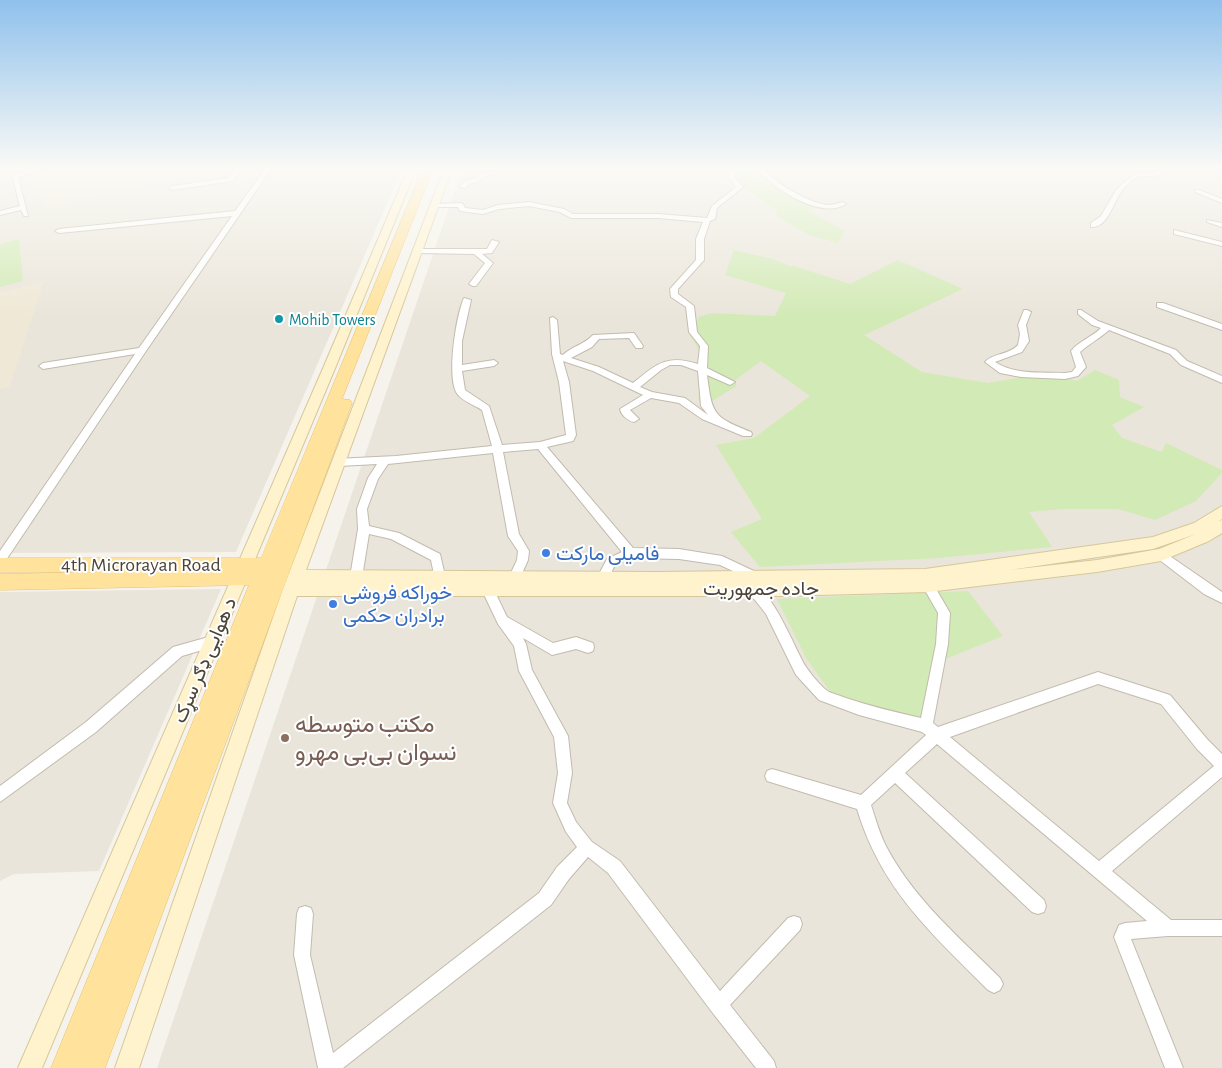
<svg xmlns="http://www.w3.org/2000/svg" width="1222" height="1068" font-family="'Alegreya Sans',Vazirmatn,sans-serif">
	<rect width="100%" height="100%" fill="#f6f3ec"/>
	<path fill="#eae5da" d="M0,169H402L236,552L0,553Z
		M462,169H1222V1068H157Z
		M221,589L99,871L14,874L0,881V592Z"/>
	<path fill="#efe8d6" d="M47,169H146L141,186L44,208L32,172Z
		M44,281L10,386L0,389V293Z"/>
	<path fill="#d2eab5" d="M740,169L754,170L761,180L815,207L809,211L844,231L838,243L809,235L775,215L778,212L743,187L736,176Z
		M19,239L23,281L0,287V244Z
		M734,250L773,259L791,267L794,266L850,284L898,260L963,289L864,335L922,372L988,383L1050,372L1077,381L1095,370L1119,380L1120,397L1144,407L1112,425L1122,438L1162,452L1166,443L1222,470L1221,474L1196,501L1155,520L1118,509H1063L1029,512L1052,547L938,558L760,567L731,532L762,519L716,445L754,438L810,396L761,361L734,381L737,386L707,404L698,399L706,362L690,335L699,317L712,313L775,316L786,293L725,275Z
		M968,591L1003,636L945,659L923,723L832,694L806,658L777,599Z"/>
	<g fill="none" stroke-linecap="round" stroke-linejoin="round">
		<g stroke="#c2bbae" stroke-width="2">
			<path id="street" d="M35,169H45L18,177L28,216H24L21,210L0,215V211L20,206L12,175Z
				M170,169H181L178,171Z
				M234,169H240L234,181L172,190L169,188L172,186L229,178Z
				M265,169H271L146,351L4,563L0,565V551L135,354L43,369L39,366L43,363L139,348L232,216L59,233L55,231L59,229L235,211Z
				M504,169H514L486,176L480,181L469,184L465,188L460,187L465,181L476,178L482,174Z
				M733,169H739L734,177L743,187L717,208L715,219L710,221L704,239V260L678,289V294L694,306L697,332L708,346L707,368L735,382L730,385L707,375C712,414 713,417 751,432L752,434L751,436H743L702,419L679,403L651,398L630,410L639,419L634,422C628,421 621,415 620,409L643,395L593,371L563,361L569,382L576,435L573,441L547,447L633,548L679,549L722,556L758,573L760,576L758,579L754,581L750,579L720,565L679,559L631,558L615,565L608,579L604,581L600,579L598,576L607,559L622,552L538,449L503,452L519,534L529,551L528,560L519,580L515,582L511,580L509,577L517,560L518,551L508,536L493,453L388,464L378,479L367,509L369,526L399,533L440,554L445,576L443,579L439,581L435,579L431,560L391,539L369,534L362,577L360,580L356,582L352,580L350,577L358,529L357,509L368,478L377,464L339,466L335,465L334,462L335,459L396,456L492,446L482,410C474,405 460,400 456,392C447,374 456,316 464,298L471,300L462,341V365L494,360L498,363L494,366L462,371L465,390L489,406L502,445L540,442L566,435L559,382L552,354L550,318L553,317L557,320L560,354L563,355C572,346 584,345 593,335L634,333L643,346L642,348H636L629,338L599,339L592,347L571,358L599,367L633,383C657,364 666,354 698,364L700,346L689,332L686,307L671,297L670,289L696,260V239L703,222L658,218H571L560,212L529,206L499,209L483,214L460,211L458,207H435L433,206V204L461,203L463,204L465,208L483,210L498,205L529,202L564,209L573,214H658L707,218L712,206L736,187L728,177ZM670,365H681L698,371L701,406L708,415L685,398L652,392L640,387L661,370Z
				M757,169H763C776,183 808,203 828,205C833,205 838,203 843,202L846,204C822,220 773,189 757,169Z
				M1161,169H1168C1157,181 1147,172 1135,178C1131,181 1124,188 1121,192C1113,203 1108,228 1091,227V223L1101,216L1116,190L1132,175L1157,172Z
				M1195,190H1199L1222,199V203L1195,192Z
				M1207,220L1222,223V227L1207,222Z
				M1174,230L1222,242V246L1174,234Z
				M492,240L499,242L492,253L482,254L493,263L476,286H473L469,284L485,263L474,254L417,253L413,251L417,249H487Z
				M1157,303H1163L1222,324V330L1157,307Z
				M1024,310H1027L1031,312L1026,325L1029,341L1022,352L995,362C1015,375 1042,372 1065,373L1072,372L1076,367L1071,351C1079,341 1092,337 1101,328L1092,325L1078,314V310H1081L1098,321L1176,350L1187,361L1222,376V383L1181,365L1170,354L1109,330C1099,339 1089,344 1080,352L1086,367L1078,376L1065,379L1021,377L1000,373L985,362C993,353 1009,355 1018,345L1020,334L1018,325Z
				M1161,550L1222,592V603L1204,594L1157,558L1155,555L1157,552Z
				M928,580L932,582L950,613L948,644L933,723L938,727L1098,672L1170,695L1207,739L1222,754V777L1112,871L1171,920H1222V936H1168L1131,939L1183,1068H1165L1114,937L1119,925L1125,923L1147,921L937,744L905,773L1044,900L1046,906L1044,912L1038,914L1032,912L895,783L871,805C876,820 880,835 887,848C914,899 960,938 1000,978L1003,984L1000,990L994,993L988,990C931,933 881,889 857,809L767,781L765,776L767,771L772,769L861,795L926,735L922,732L859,715L819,700L796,675L766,614L755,600L745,593L743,589L745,585C769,577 795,651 806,667C811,674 821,687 829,692C833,694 839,695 843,697C869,706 895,712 921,718L936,644L938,613L922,585L924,582ZM1098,684L1161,704L1197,749L1214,766L1099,861L950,737Z
				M487,583L491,584L507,617L553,643L576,637L593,643L594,647L593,651L588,653L576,649L552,655L523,638L526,644L532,670L568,736L572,773L567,803L576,822L592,842L620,861L720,991L788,918L794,916L800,918L802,924L800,930L730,1005L774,1061L776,1068H756L712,1012L608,873L588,857L569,879L551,905L343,1068H318L294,955L297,914L299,908L305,906L311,908L313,914L310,955L333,1053L539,893L557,867L577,847L566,832L553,803L558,773L554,737L519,671L514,646L498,624L481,588L483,584Z
				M212,636L216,638L218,642L216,646L182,656L96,732L0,802V786L86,722L173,647Z"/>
		</g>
		<g stroke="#d6c79b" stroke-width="2">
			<path id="secondary" d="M408,169H416L336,366L42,1068H18L324,366Z
				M444,169H452L306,570L657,572L925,569L1153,537L1194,523L1222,506V519L1219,521L1222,520V533L1209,541L1161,561L1097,572L928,592L783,596H297L139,1068H115L283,589ZM1196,534L1159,549L1097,560L1009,570L1153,549Z"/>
		</g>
		<g stroke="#e6c16a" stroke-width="1">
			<path id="primary" d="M423,169H433L342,399L350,400L352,403L105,1068H51L249,585L0,590V574L102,572H0V558H261Z"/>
		</g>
		<use href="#street" fill="#fff" fill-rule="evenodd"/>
		<use href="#secondary" fill="#fff3cd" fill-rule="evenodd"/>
		<use href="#primary" fill="#ffe39c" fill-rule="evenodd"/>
	</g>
	<linearGradient id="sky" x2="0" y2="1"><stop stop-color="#8fc1ec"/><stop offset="0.53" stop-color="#fbfaf6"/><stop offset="1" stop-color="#fbfaf6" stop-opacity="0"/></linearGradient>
	<rect width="1222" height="318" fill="url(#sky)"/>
	<circle fill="#0f9aa8" stroke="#fff" stroke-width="2" cx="279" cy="319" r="5"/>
	<g fill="#3f7fe0" stroke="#fff" stroke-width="2">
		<circle cx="546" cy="553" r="5"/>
		<circle cx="333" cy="604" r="5"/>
	</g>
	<circle fill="#8d6e63" stroke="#fff" stroke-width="2" cx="285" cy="738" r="5"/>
	<g text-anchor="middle" stroke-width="4" stroke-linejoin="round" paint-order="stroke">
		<g font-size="16" fill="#0d838f" stroke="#fff" text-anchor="start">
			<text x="289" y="325">Mohib Towers</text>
		</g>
		<g font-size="20" fill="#366cbe" stroke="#fff" text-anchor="start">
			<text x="556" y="560">فامیلی مارکت</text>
			<text x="343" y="599">خوراکه فروشی<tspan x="343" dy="23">برادران حکمی</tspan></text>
		</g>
		<g font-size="20" fill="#4b4439" stroke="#fff">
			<text x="141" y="571">4th Microrayan Road</text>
			<text x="761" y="595">جاده جمهوریت</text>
			<text transform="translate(204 660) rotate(-67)" y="7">د هوایی ډګر سړک</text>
		</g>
		<g font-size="24" fill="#785e54" stroke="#fff" text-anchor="start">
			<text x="295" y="732">مکتب متوسطه<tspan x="295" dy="28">نسوان بی‌بی مهرو</tspan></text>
		</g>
	</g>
</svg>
